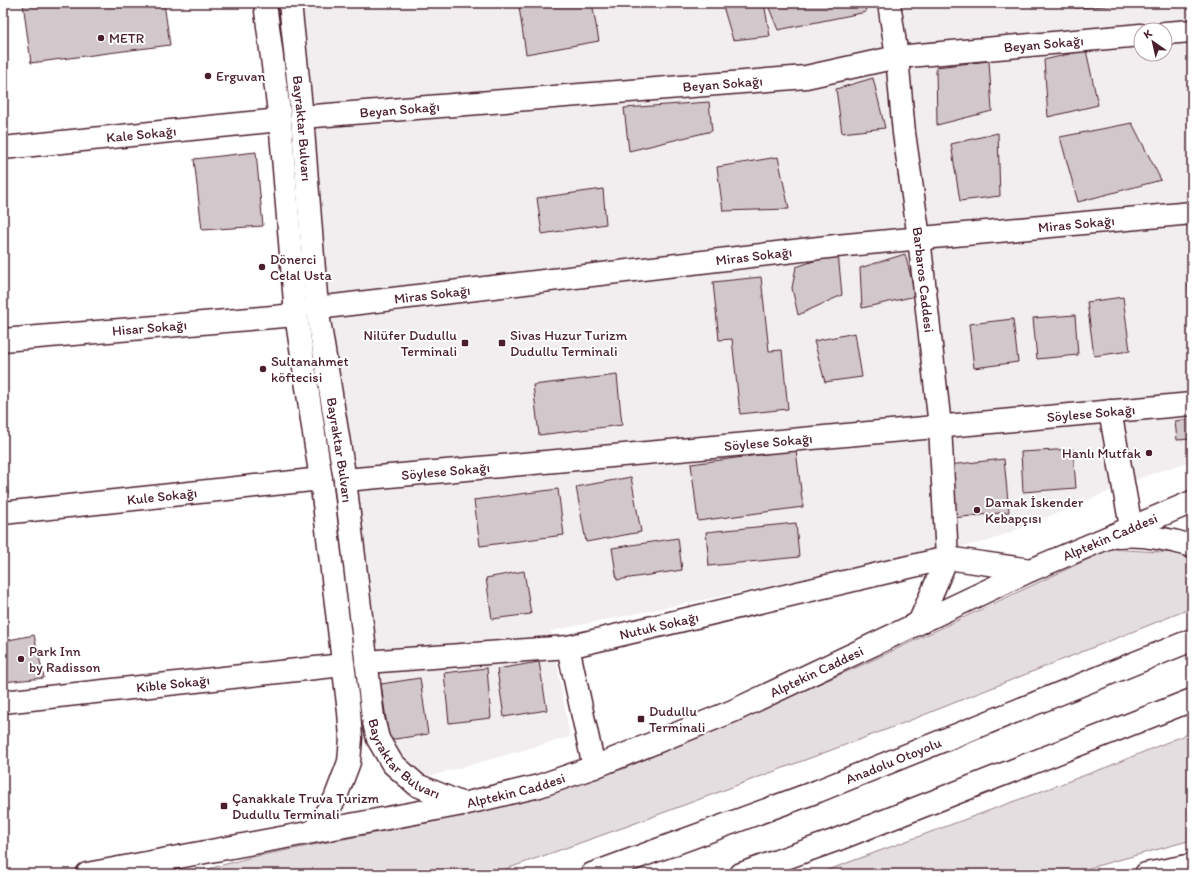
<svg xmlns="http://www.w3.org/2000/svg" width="1195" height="877" font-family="Itim,sans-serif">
	<rect width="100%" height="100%" fill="#fff"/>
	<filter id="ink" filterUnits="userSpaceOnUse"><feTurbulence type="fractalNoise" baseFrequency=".025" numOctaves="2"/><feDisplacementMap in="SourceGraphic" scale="8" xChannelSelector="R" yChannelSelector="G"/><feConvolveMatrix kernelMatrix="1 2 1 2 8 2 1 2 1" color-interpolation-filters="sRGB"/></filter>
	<g filter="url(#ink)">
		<path fill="#f2eeef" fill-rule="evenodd" d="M298,3H1192V461L1151,474L989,541L551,631L570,737L427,777L403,757L384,724L328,291ZM1141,30H1165V54H1141Z"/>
		<path fill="#e5dee0" stroke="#987e86" d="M1110,549L1177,553L1192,560V608L896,726L625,827L492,874H190L252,857L436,821L623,769L862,665Z
			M1192,732V840L1067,874H817L1107,767Z"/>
		<path fill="#d2c7cb" stroke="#4a1f2b" d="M23,3H164L170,45L31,63Z
			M558,3H592L599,41L526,54L519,7Z
			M722,3H764L770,36L733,40Z
			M767,3H865L866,12L778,30Z
			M1074,3H1133L1134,4L1075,8Z
			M1086,50L1098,105L1048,117L1044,60Z
			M989,61L992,111L937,125L936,67Z
			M873,78L885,128L842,133L836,89Z
			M709,102L712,131L629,151L624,108Z
			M1132,123L1161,180L1078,202L1060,137Z
			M998,133L1000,196L960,201L951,144Z
			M256,152L263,226L202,230L194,159Z
			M778,157L789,209L723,211L717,167Z
			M603,189L606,224L542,234L537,198Z
			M838,253L842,295L798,315L792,288L796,267Z
			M905,254L916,296L862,308L860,268Z
			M761,277L769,351L782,350L788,409L740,414L732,339L719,340L713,282Z
			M1192,284V316L1188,285Z
			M1123,297L1130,351L1094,356L1087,302Z
			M1075,315L1078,355L1037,359L1033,318Z
			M1013,319L1018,362L974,368L969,324Z
			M855,333L862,377L825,382L814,341Z
			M617,375L622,425L539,435L533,385Z
			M1192,419V439L1177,440L1175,421Z
			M1073,449L1076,488L1023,492L1021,452Z
			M796,450L803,507L698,521L691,464Z
			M3,452L8,493L3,494Z
			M1004,459L1009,512L953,518L948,465Z
			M631,477L641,532L586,542L576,487Z
			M558,489L564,535L480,546L474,500Z
			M796,523L799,557L709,566L706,532Z
			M678,538L682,570L617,580L612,548Z
			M524,571L531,614L492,619L486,578Z
			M34,635L44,678L3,682V641Z
			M539,662L547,710L504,717L497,669Z
			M487,668L491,718L449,723L444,673Z
			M420,678L428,734L389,740L381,684Z"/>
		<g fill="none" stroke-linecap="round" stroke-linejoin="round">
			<g stroke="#4a1f2b" stroke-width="25">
				<g id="minor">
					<path id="s1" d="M889,3L897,57L904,133L919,238L940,426L947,558L919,623"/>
					<path d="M1165,33L1192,31"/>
					<path id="s2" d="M302,117L806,77L897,57L1141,35"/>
					<path id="s3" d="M3,148L280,120"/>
					<path id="s4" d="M317,308L836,246L1192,213"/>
					<path id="s5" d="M3,340L296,315"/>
					<path d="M1110,411L1131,527"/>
					<path id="s6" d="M345,480L1192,404"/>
					<path id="s7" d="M3,513L321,479"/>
					<path d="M568,647L594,767"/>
					<path id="s8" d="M366,662L568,647L947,558L1031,570"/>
					<path id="s9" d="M3,702L343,665"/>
				</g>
			</g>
			<g stroke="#4a1f2b" stroke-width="25">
				<g id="tertiary">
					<path d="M265,3L280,120L296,315L321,479L349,712L351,738L349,762L335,799L314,831"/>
					<path id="s10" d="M290,3L302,117L317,308L345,480L373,718L378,739L392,763L417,785L463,804"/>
				</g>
			</g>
			<g stroke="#4a1f2b" stroke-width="25">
				<g id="secondary">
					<path d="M1118,536C1143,534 1168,539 1192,546"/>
					<path id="s11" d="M87,874L463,804L539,786L594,767L733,711L1031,570L1192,502"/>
					<path d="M1146,874L1192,865"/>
				</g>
			</g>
			<g stroke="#4a1f2b" stroke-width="25">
				<g id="motorway">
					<path id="s12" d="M592,874L818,791L1192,640"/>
					<path d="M741,874L836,840L1192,700"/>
				</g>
			</g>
			<use href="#minor" stroke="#fff" stroke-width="22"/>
			<use href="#tertiary" stroke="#fff" stroke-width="22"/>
			<use href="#secondary" stroke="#fff" stroke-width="22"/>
			<use href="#motorway" stroke="#fff" stroke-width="22"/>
		</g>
	</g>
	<g fill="#4a1f2b" stroke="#fff" stroke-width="1.5">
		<circle cx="101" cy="38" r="4"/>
		<circle cx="208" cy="76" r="4"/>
		<circle cx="262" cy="267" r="4"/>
		<rect x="461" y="339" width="8" height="8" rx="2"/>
		<rect x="498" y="339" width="8" height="8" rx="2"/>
		<circle cx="263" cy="369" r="4"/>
		<circle cx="1149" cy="453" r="4"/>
		<circle cx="977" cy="510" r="4"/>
		<circle cx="21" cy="659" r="4"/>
		<rect x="637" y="715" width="8" height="8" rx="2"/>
		<rect x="220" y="802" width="8" height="8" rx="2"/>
	</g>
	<g text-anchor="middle" stroke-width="4" stroke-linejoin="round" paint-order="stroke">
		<g font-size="14" fill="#4a1f2b" stroke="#fff" text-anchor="start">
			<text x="109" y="43">METR</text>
			<text x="216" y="81">Erguvan</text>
			<text x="270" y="264">Dönerci<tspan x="270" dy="16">Celal Usta</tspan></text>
			<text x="457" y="340" text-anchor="end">Nilüfer Dudullu<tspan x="457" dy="16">Terminali</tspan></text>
			<text x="510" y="340">Sivas Huzur Turizm<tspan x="510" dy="16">Dudullu Terminali</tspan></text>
			<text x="271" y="366">Sultanahmet<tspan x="271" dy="16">köftecisi</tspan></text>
			<text x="1141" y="458" text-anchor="end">Hanlı Mutfak</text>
			<text x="985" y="507">Damak İskender<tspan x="985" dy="16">Kebapçısı</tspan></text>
			<text x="29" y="656">Park Inn<tspan x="29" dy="16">by Radisson</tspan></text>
			<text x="649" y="716">Dudullu<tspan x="649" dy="16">Terminali</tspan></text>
			<text x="232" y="803">Çanakkale Truva Turizm<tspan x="232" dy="16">Dudullu Terminali</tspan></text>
		</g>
		<g font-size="14" fill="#4a1f2b" stroke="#fff">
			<text dy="5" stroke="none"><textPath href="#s2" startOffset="746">Beyan Sokağı</textPath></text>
			<text dy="5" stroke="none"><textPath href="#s2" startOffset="422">Beyan Sokağı</textPath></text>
			<text dy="5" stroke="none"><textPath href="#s2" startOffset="98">Beyan Sokağı</textPath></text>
			<text dy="5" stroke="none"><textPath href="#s10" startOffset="126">Bayraktar Bulvarı</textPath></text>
			<text dy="5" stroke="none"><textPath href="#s3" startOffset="139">Kale Sokağı</textPath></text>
			<text dy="5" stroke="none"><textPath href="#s4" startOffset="764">Miras Sokağı</textPath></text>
			<text dy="5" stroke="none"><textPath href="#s4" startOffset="440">Miras Sokağı</textPath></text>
			<text dy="5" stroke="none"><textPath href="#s1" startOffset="279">Barbaros Caddesi</textPath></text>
			<text dy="5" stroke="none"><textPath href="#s4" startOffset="116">Miras Sokağı</textPath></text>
			<text dy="5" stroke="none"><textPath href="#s5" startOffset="147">Hisar Sokağı</textPath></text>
			<text dy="5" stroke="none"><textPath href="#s6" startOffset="749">Söylese Sokağı</textPath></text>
			<text dy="5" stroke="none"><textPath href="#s6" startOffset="425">Söylese Sokağı</textPath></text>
			<text dy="5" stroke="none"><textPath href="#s10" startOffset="450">Bayraktar Bulvarı</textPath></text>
			<text dy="5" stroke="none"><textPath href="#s6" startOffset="101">Söylese Sokağı</textPath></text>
			<text dy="5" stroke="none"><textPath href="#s7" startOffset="160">Kule Sokağı</textPath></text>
			<text dy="5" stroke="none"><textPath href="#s11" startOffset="1084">Alptekin Caddesi</textPath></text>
			<text dy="5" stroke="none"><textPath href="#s8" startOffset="296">Nutuk Sokağı</textPath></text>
			<text dy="5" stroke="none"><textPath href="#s11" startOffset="761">Alptekin Caddesi</textPath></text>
			<text dy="5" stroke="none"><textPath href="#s9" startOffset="171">Kible Sokağı</textPath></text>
			<text dy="5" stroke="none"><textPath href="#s10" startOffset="774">Bayraktar Bulvarı</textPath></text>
			<text dy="5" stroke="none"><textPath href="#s12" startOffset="322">Anadolu Otoyolu</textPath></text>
			<text dy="5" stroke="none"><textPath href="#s11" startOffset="437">Alptekin Caddesi</textPath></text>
		</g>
	</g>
	<rect width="1195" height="877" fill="none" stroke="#fff" stroke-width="16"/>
	<rect x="8" y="8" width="1179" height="861" fill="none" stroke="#4a1f2b" stroke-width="1.5" filter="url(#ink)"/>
	<g transform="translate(1153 42) rotate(326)"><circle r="19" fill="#ffffff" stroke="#b7a5aa"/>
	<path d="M0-3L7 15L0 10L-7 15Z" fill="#4a1f2b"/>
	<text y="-6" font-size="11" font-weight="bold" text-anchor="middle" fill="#4a1f2b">K</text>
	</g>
</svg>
